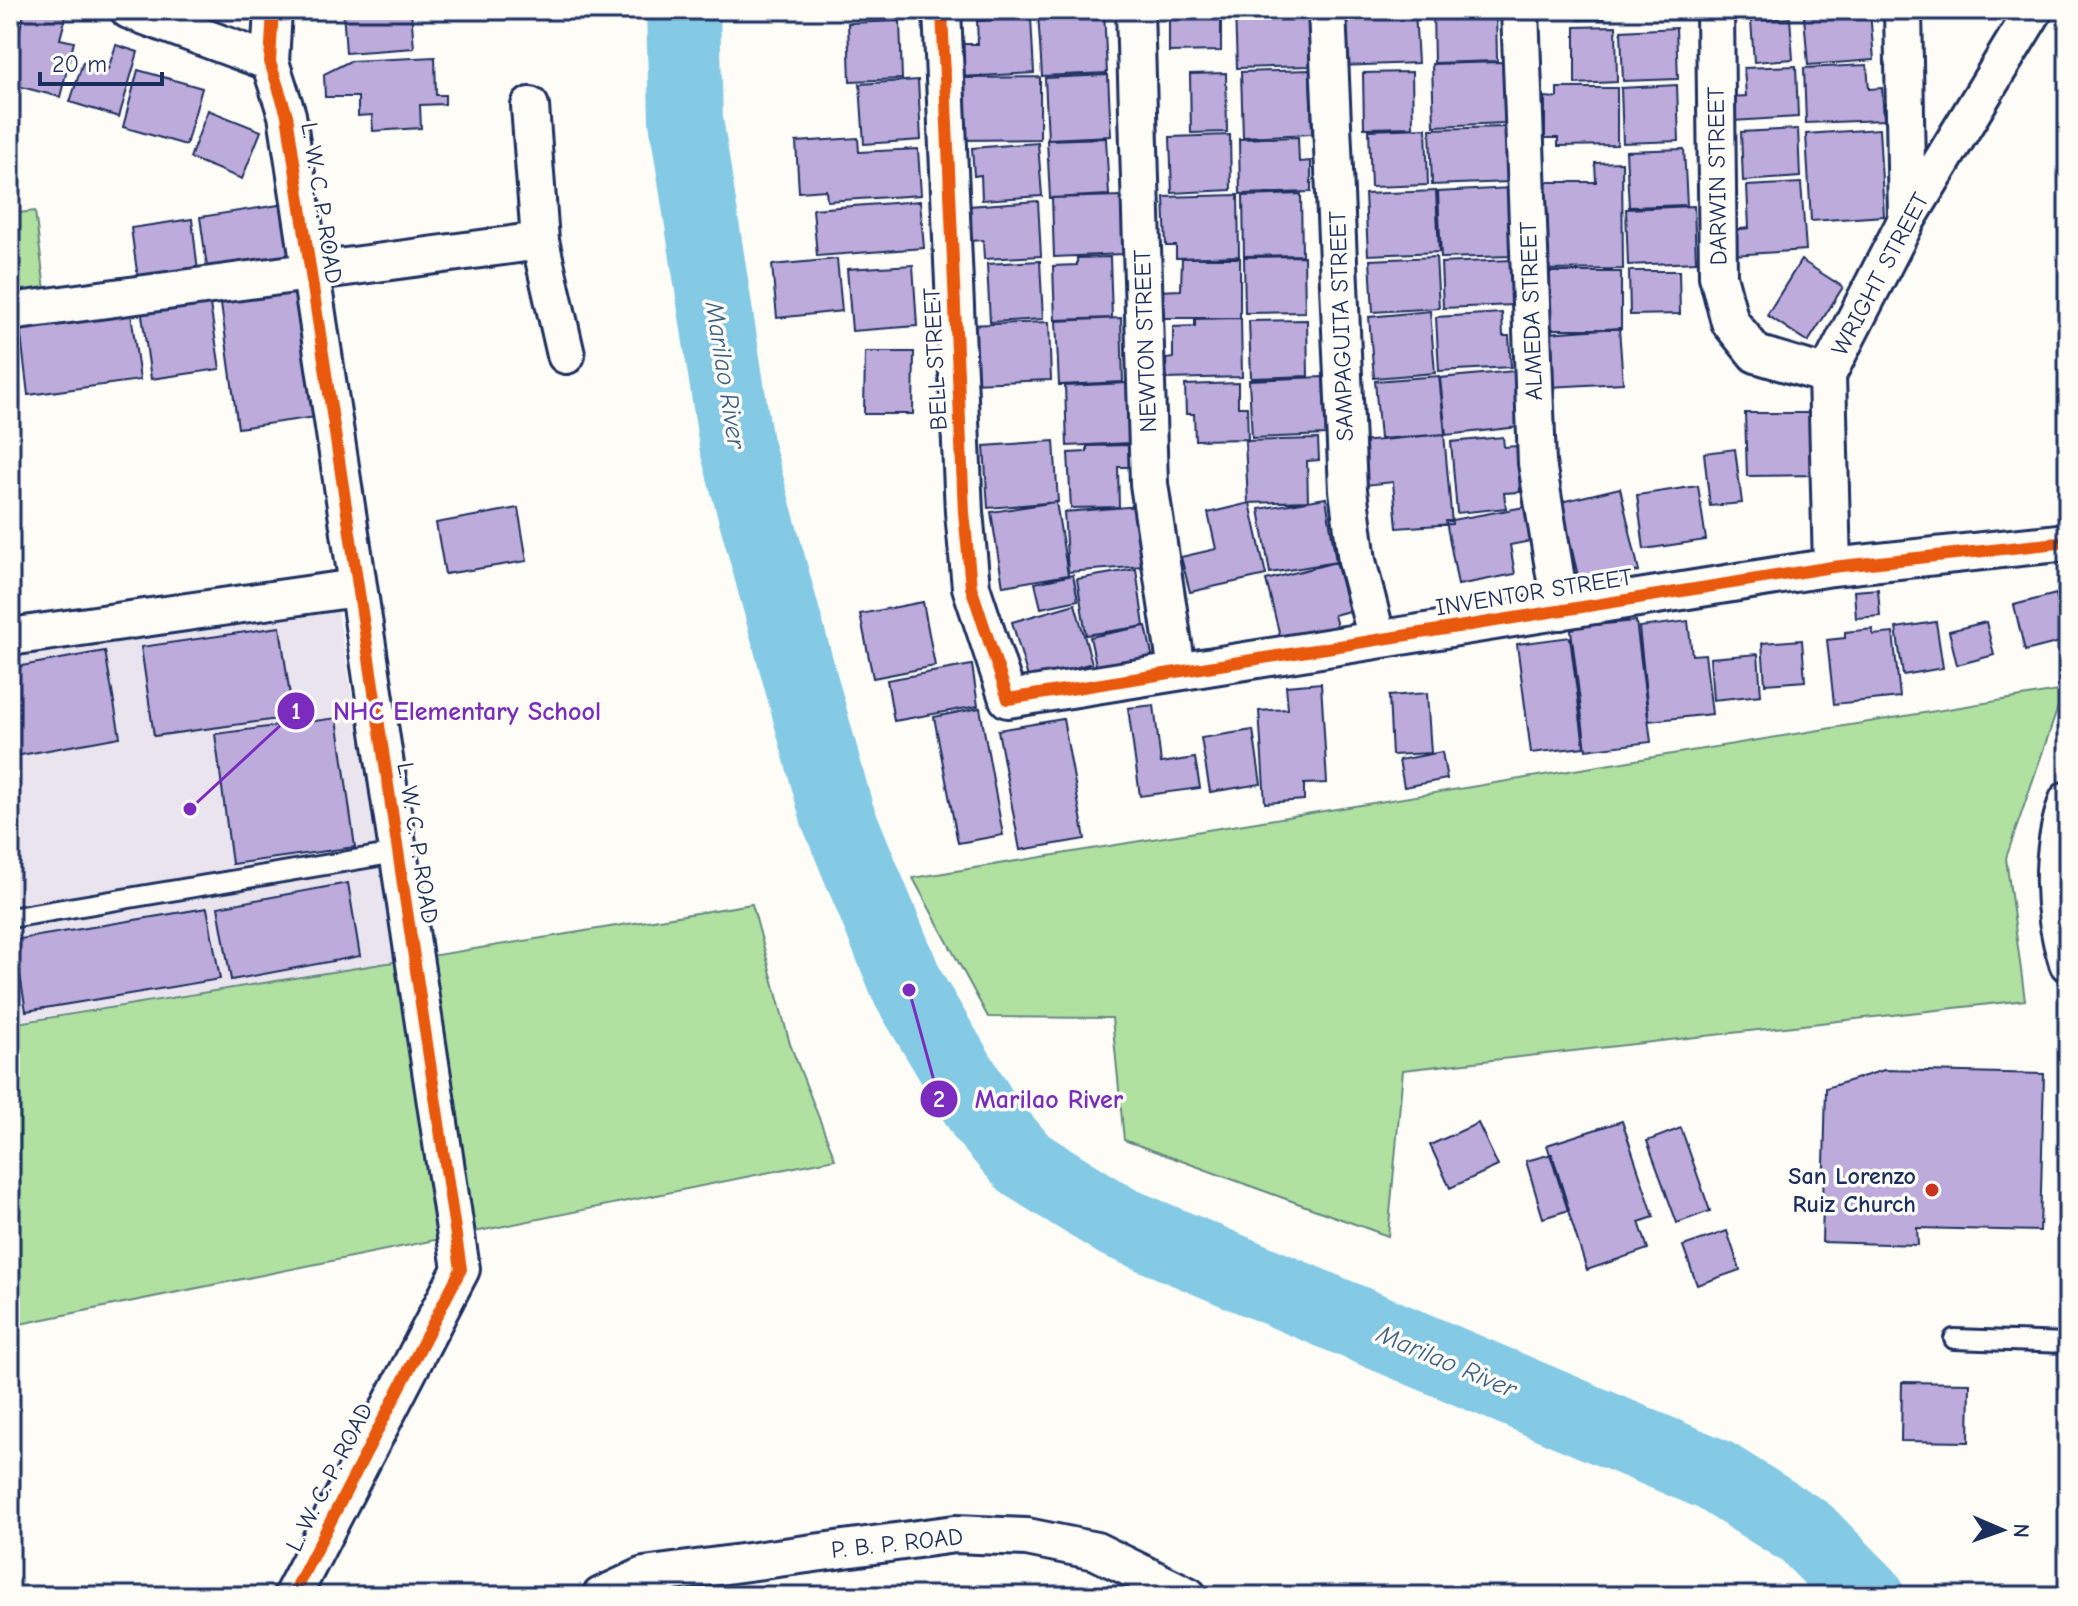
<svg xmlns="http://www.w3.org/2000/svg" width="2078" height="1606" font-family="'Comic Neue',sans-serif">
	<rect width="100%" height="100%" fill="#fdfcf7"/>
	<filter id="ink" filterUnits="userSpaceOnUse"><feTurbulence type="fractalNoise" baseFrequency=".0125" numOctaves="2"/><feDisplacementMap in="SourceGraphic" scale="16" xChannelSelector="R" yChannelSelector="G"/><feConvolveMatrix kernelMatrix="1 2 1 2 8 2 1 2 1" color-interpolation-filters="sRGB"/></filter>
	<g filter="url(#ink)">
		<path fill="#eae4ef" d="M336,600L396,962L10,1022V657Z"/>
		<path fill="#b0e1a1" stroke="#668880" stroke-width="2" d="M35,211L46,298L10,303V214Z
			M2064,690L2006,858L2025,1000L1403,1070L1388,1236L1124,1140L1112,1018L988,1017L913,878Z
			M752,904L790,1044L835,1159L10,1326V1024Z"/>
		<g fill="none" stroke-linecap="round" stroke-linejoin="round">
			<path stroke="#84cae5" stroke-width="74" d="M683,10L686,120L736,444L837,814L909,990L986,1119L1025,1164L1118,1222L1714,1475L1806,1533L1868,1596"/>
		</g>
		<path fill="#bdabdb" stroke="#1b2f5e" stroke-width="2" d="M25,10L66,16L60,39L74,42L60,97L10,84V65Z
			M223,10H270L265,24Z
			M343,10H411L414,48L346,53Z
			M978,10H1033V13L978,15Z
			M1038,10H1089L1038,13Z
			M1104,10L1107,73L1042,76L1038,13Z
			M1235,10H1308L1310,66L1237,68Z
			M1415,10L1418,63L1339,66L1338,11Z
			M1433,10H1496L1497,61L1434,63Z
			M1561,10H1604V19L1578,20L1577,11Z
			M1169,11H1221V51L1169,52Z
			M1870,11L1874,60L1808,65L1804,16Z
			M1031,18L1034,73L960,77L959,44H978L977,21Z
			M1790,18L1793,59L1754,62L1751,21Z
			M900,21L902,79L850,81L848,23Z
			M1616,26L1617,82L1575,84V27Z
			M1676,28L1678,79L1623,81L1621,31Z
			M116,45L138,52L119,117L70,102L83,62L108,69Z
			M435,57L436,95H445V104L420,105L421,128L373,131L372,115L358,116V97H325L324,74L350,61Z
			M1503,62L1505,123L1434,126L1432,64Z
			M1867,65L1869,89L1882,88L1884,120L1806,123L1804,68Z
			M1796,66L1798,117L1733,121L1732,97L1746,96L1744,68Z
			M138,70L202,88L186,145L123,127Z
			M1310,70L1312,134L1243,137L1241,72Z
			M1412,72L1413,127L1364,128L1363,73Z
			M1226,73L1227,132L1191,133L1190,74Z
			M1108,75L1111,136L1048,139L1045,78Z
			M1040,77V139L963,140L962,78Z
			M918,80L921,140L864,144L860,84Z
			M1677,85L1679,141L1623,143L1621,88Z
			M1557,88H1617V145L1558,146V138H1545V97L1557,98Z
			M208,110L261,131L242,179L190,158Z
			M1507,127L1509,182L1432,185L1430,129Z
			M1426,128L1428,185L1371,187L1369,130Z
			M1798,129L1800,177L1743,181L1741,132Z
			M1879,129L1884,216L1811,221L1806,134Z
			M1230,135L1231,190L1172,193L1170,137Z
			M1298,137L1299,162L1311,161V192L1240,194L1239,139Z
			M858,138L859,152L918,149L921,195L827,201L826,190L799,192L796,142Z
			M1106,138L1109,195L1050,198L1047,140Z
			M1038,143L1042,196L982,200L981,175L974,176L972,148Z
			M1684,149L1687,205L1629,207L1626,151Z
			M1622,162L1623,269L1540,270V182H1596L1595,163Z
			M1801,183L1806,250L1733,255L1732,230L1749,228L1747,186Z
			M1511,188L1514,256L1441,258L1438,192Z
			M1436,191L1439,252L1368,255L1365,194Z
			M1301,194L1302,255L1244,256L1243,196Z
			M1238,195L1239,256L1176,258V246H1166L1164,197Z
			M1122,196L1123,254L1054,257L1052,198Z
			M920,201L924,248L817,256L813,209Z
			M1038,201L1041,256L984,259L983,240L970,241L969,206Z
			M292,203L301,260L208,274L200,217Z
			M1694,206L1696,262L1628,265L1626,209Z
			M192,219L198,272L138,279L131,228Z
			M1304,256L1305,312L1245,313L1244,257Z
			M1110,257L1112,318L1055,320L1053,266L1077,265V258Z
			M1436,257L1439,308L1373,312L1370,260Z
			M1182,258H1240V318H1157V291L1181,290Z
			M837,259L842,311L777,318L772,265Z
			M1512,260L1513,305L1443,308L1441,263Z
			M1801,260L1843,287L1808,342L1767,315Z
			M1040,261L1043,319L990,322L987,264Z
			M913,265L917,326L852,331L847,269Z
			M1629,271H1679L1680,314L1630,315Z
			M1546,272H1621V329H1546Z
			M304,285L323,416L238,428L220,297Z
			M209,298L220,369L151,379L141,308Z
			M130,306L140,380L28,395L19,319Z
			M1430,311L1435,373L1374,378L1369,317Z
			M1502,313L1503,336H1509L1511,367L1439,371L1436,317Z
			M1121,318L1123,382L1059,385L1056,321Z
			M1241,318L1242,377L1167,379L1166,359L1173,358V327L1195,326V319Z
			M1307,320L1308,376L1251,378L1249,321Z
			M1049,322L1051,380L970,383L967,325Z
			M1619,328L1623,383L1549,387L1546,333Z
			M865,352H914L913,414H864Z
			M1514,371L1519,427L1446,435L1440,378Z
			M1439,376L1445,434L1380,439L1375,381Z
			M1323,377L1326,435L1252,438L1249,380Z
			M1128,383L1130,443L1067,446L1065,386Z
			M1238,383V407H1247L1248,439L1195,440L1194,414H1186L1185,385Z
			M1745,413H1816L1817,475L1747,476Z
			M1444,434L1452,524L1397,528L1393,482L1365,485L1361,442Z
			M1503,437L1504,447L1517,446L1520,492L1504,493L1506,508L1457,513L1451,442Z
			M1318,439L1319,460L1307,461L1308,501L1248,503L1245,441Z
			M1054,441L1058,502L988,508L984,446Z
			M1130,445L1131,467H1118L1119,507L1071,508L1068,453L1087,452V446Z
			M1735,449L1742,503L1710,506L1704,453Z
			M1698,486L1706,540L1644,549L1637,495Z
			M1620,488L1639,571L1580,585L1561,502Z
			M1326,498L1336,562L1270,573L1259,509Z
			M1056,502L1068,575L1003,586L991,512Z
			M1250,503L1266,575L1190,592L1181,557L1216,549L1208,513Z
			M1140,506L1144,566L1068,572L1064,512Z
			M1525,507L1531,541L1510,545L1515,574L1458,585L1446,521Z
			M518,508L527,561L445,574L436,523Z
			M1336,562L1349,611L1334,615L1339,634L1283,648L1266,580Z
			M1136,569L1144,626L1086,635L1077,579Z
			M1073,575L1078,600L1041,608L1035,583Z
			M1878,589L1880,616L1856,618L1854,591Z
			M2056,594L2068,640L2025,651L2014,605Z
			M923,602L935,666L873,678L860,614Z
			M1075,604L1092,663L1029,681L1012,622Z
			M1595,618L1596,625L1636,621L1651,742L1586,750L1570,622Z
			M1688,621L1692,655L1705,654L1712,714L1649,721L1639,627Z
			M1936,622L1943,668L1903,675L1896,628Z
			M1986,622L1994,655L1957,665L1949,631Z
			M1146,626L1154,664L1098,674L1090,637Z
			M280,627L293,717L154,736L141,647Z
			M1873,629V635L1893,633L1900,697L1834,704L1827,640L1845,638V632Z
			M1570,637L1584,747L1531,753L1517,644Z
			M1802,640L1805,681L1765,684L1762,643Z
			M105,651L120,737L10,757V668Z
			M1758,654L1761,695L1713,700L1710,658Z
			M972,665L978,706L894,721L887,680Z
			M1321,683L1327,783L1304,784V800L1265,803L1259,711L1288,709L1286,686Z
			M1427,693L1431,753L1392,755L1389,696Z
			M1154,705L1161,763L1195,758L1200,788L1140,796L1128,708Z
			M980,708L1003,835L958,843L934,717Z
			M337,718L355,847L232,864L215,734Z
			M1063,719L1085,839L1020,850L998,730Z
			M1253,730L1261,784L1210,792L1201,738Z
			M1442,752L1447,779L1404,787L1399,760Z
			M348,883L360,956L231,980L218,907Z
			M207,908L220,979L26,1011L14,940Z
			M10,981L15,1008L10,1009Z
			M1884,1070L2044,1074L2040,1231L1917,1228L1918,1245L1822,1242L1826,1088Z
			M1622,1121L1654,1217L1639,1222L1648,1249L1587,1270L1547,1145Z
			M1478,1123L1498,1166L1450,1188L1430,1145Z
			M1681,1128L1710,1211L1677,1223L1647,1141Z
			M1552,1154L1569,1210L1543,1218L1526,1161Z
			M1727,1231L1740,1270L1697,1285L1683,1246Z
			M1902,1382L1970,1383L1969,1442L1901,1441Z"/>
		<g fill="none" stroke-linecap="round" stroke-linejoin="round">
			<g stroke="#1b2f5e" stroke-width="24">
				<path id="service" d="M10,918L396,853
					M1954,1339L2068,1343"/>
			</g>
			<g stroke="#1b2f5e" stroke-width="42">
				<path id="minor" d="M129,10L270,62
					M273,10L270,62L287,115L461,1269L292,1596
					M942,10L964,512L971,587L1008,699L1832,567L2068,542
					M1135,10L1149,484L1177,670
					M1327,10L1348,490L1357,561L1377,639
					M1520,10L1537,463L1561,611
					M1715,10L1718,276L1730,322L1756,354L1827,375
					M1903,10L1907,219
					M530,106L540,241
					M10,312L540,241L566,355
					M1832,567L1827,375L1907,219L2034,10
					M10,637L356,588
					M2068,800C2050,851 2051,911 2068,963
					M601,1596L644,1576L955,1534L1027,1537L1096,1551L1188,1596"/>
			</g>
			<use href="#service" stroke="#fdfcf7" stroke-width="18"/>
			<use href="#minor" stroke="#fdfcf7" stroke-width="36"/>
			<g stroke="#fdfcf7" stroke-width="17">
				<path id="cycleway" d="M273,10L270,62L287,115L461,1269L292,1596
					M942,10L964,512L971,587L1008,699L1832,567L2068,542"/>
			</g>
			<use href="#cycleway" stroke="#e8590c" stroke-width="12"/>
		</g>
	</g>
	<circle fill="#c8321e" stroke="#fdfcf7" stroke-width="3" cx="1932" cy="1190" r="8"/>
	<g text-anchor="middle" stroke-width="7" stroke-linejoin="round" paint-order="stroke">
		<g font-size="24" fill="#1b2f5e" stroke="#fdfcf7">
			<text transform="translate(1717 176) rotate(-91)" y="8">DARWIN STREET</text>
			<text transform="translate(322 203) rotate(81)" y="8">L. W. C. P. ROAD</text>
			<text transform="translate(1880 274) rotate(-62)" y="8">WRIGHT STREET</text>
			<text transform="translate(1531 311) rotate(-92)" y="8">ALMEDA STREET</text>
			<text transform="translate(1341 326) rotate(-92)" y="8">SAMPAGUITA STREET</text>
			<text transform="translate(1145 341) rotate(-92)" y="8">NEWTON STREET</text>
			<text transform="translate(935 359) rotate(-93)" y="8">BELL STREET</text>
			<text transform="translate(1534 592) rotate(-9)" y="8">INVENTOR STREET</text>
			<text transform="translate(418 843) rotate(81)" y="8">L. W. C. P. ROAD</text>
			<text transform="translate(329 1477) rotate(-63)" y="8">L. W. C. P. ROAD</text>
			<text transform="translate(897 1543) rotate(-6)" y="8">P. B. P. ROAD</text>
		</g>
		<g font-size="24" font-weight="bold" fill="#1b2f5e" stroke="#fdfcf7" text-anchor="end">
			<text x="1916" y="1184">San Lorenzo<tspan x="1916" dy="28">Ruiz Church</tspan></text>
		</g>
		<g font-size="26" font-style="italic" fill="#3a5e86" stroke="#fdfcf7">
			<text transform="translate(726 375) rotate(81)" y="9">Marilao River</text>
			<text transform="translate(1447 1361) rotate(23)" y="9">Marilao River</text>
		</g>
	</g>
	<path fill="none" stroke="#7b2cbf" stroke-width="3" d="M190 809L296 711M909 990L939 1099"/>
	<g fill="#7b2cbf" stroke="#fdfcf7" stroke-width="3">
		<circle cx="190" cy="809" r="8"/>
		<circle cx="909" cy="990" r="8"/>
		<circle cx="296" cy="711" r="20"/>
		<circle cx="939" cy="1099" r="20"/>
	</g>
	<g font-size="24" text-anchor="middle" font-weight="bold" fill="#fff">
		<text x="296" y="719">1</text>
		<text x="939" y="1107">2</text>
	</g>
	<g font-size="26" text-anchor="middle" font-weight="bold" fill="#7b2cbf" stroke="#fdfcf7" stroke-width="7" stroke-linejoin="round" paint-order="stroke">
		<text x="467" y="720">NHC Elementary School</text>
		<text x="1049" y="1108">Marilao River</text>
	</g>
	<rect width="2078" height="1606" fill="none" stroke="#fdfcf7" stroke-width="40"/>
	<rect x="20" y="20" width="2038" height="1566" fill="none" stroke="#1b2f5e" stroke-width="3" filter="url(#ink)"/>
	<g transform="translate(2002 1530) rotate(92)" stroke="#fdfcf7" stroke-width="6" paint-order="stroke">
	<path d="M0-6L14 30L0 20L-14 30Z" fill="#1b2f5e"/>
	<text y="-12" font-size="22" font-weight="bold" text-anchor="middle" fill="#1b2f5e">N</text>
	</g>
	<path d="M40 72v12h122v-12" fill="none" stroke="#1b2f5e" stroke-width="4"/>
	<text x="52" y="72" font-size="24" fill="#1b2f5e" stroke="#fdfcf7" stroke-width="6" paint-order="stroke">20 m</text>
</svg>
